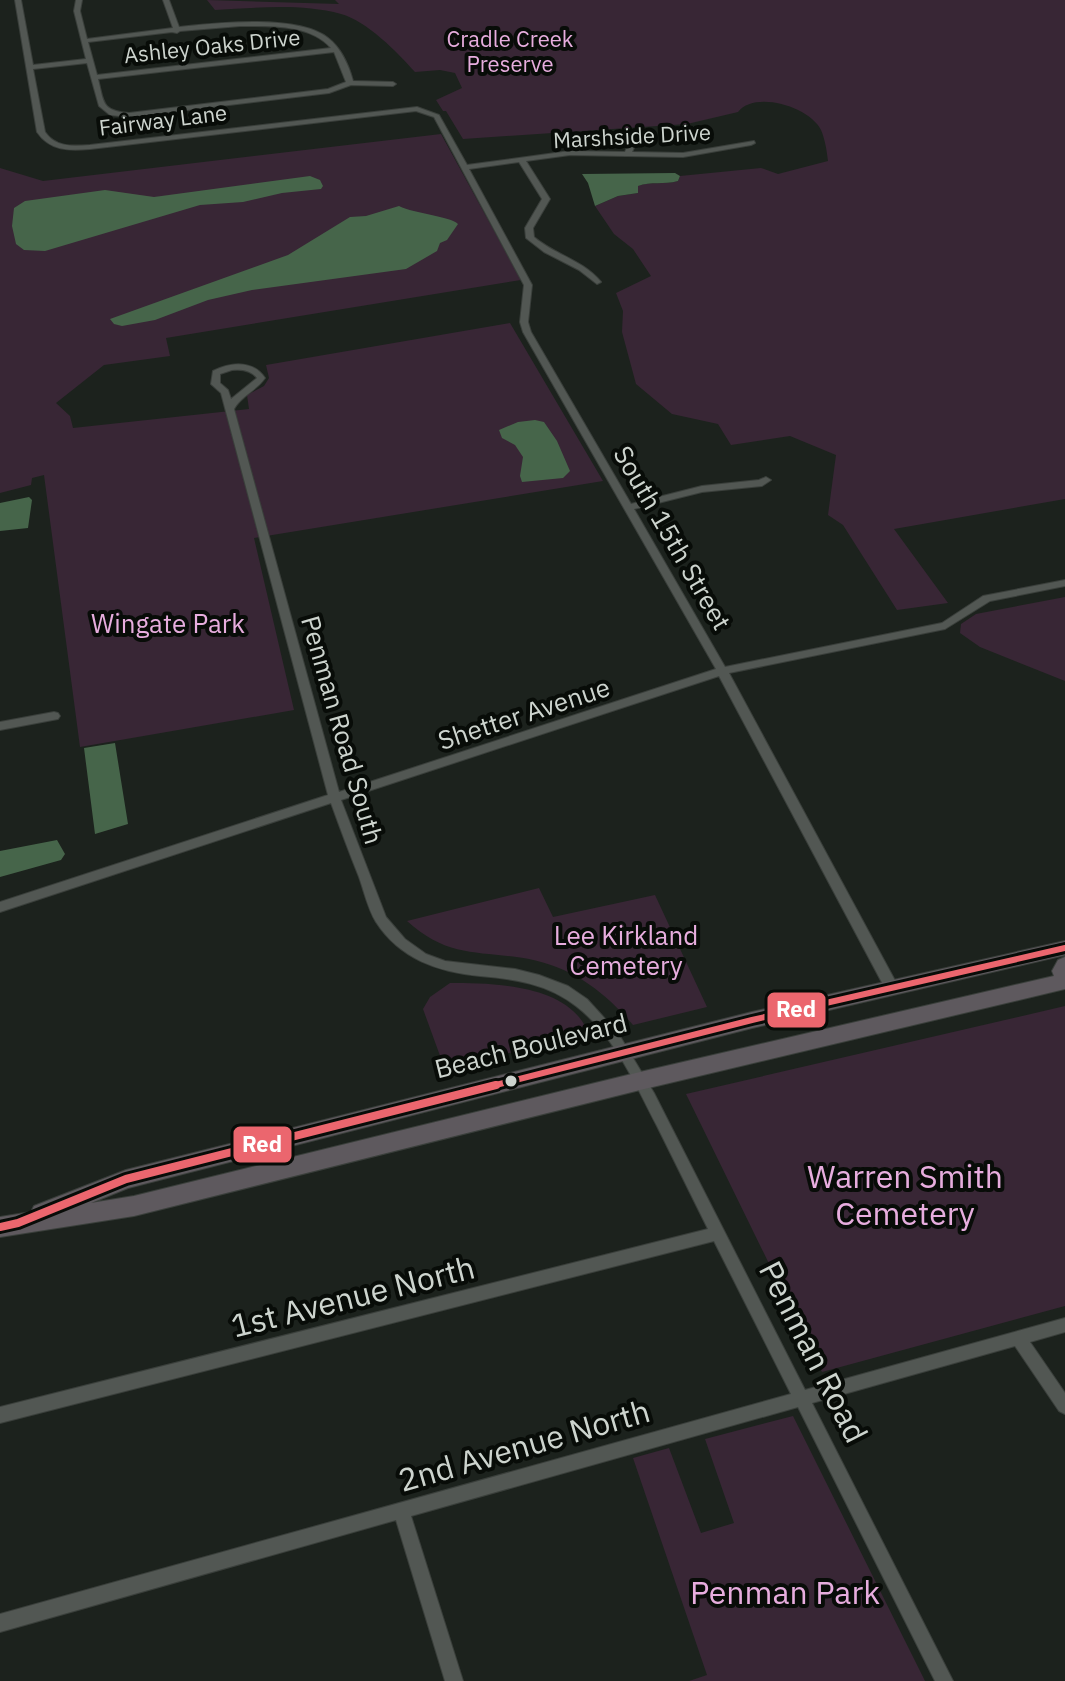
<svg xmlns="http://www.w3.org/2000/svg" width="1065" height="1681" font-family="'IBM Plex Sans',sans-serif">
	<rect width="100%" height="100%" fill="#1c221d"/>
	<path fill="#382635" d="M207,0L339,4L335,0H1065V499L894,529L948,603L897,610L843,525L828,515L836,455L790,436L731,445L718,424L672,414L636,384L622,332L623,311L616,293L651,276L633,249L614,234L595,206L618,196L638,193L637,186C651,181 664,185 678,181L680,176L761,168L778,174L828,161C827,152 825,139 821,130C810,107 755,90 738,112L687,124L463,139L446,111H443L436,100L462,88L455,73L440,70L415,72C397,52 367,21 341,14C300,3 256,8 215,10Z
		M441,134L521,280L166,338L170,356L104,365L56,403L70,416L73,428L249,409L247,395L264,386L269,378L266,365L510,323L603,481L254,538L294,710L80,747L44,475L32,478L31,485L0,493V168L43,181Z
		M1065,597V681L980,647L960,633L961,624L976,614Z
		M539,888L553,917L655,895L707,1007L633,1025C604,991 573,968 529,959C479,950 449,959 407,921Z
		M450,983C494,983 572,984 589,1035L579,1044L562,1048L544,1045L496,1056L484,1066L447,1075L423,1009L430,997Z
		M1065,1006V1306L822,1372L686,1094Z
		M793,1416L925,1681H689L707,1675L633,1458L669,1448L701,1533L734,1523L705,1439Z"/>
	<path fill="#46654a" d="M675,173L680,176L678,181C664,185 651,181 638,186V193L618,196L595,206L588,183L582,174Z
		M310,176L320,180L323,186L321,189L282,193L243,202L200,205L45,251L24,250L16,244L12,226L14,208L25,201L105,190L154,197Z
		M399,206C415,214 450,216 458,224L447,240L440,243L437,251L406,269L252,290L208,300L155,320L122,326L114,324L110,319L288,255L350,217L366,216Z
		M535,420L544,422L557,441L570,471L563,478L522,482L520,476L523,457L515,445L502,438L499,430L518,422Z
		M29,497L32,500L28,528L0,531V503Z
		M115,743L128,824L95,834L84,748Z
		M57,840L65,854L61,860L0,877V851Z"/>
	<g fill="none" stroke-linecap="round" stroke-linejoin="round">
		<g stroke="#3a3f3b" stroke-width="2">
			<path id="minor" d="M15,0H21L33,65L86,59L74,11L76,0H82L80,11L87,39L173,28L163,0H169L179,27C216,23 298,14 328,38C341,48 349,66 353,81L393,82L396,84L393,86L351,85L329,93L129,117L110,115L99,106L87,63L33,69L45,132C56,148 73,146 90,145L417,107L439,115L467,165L570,151L625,152L632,134L636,132L640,134L632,152L683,153L754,141L755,143L751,145L683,157L570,155L526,161L550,199L533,228L534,237C555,255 583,260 601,282L597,284L579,270L544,252L526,238L525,228L542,199L519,162L469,169L532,285L528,322L531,332L631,504L702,486L759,480L766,477L771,480L762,486L702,492L634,509L725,667L942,623L983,596L1065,580V586L990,601L945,629L729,673L899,988L897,992L892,993L887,992L719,676L341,800L386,917L405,939L426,954L445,961L515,969L539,975L568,986L587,999L618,1033L654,1093L805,1390L1065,1318V1332L1030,1342L1065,1393V1414L1059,1411L1015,1346L812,1403L953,1681H935L798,1407L411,1516L463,1681H445L396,1520L0,1632V1614L791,1394L714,1241L0,1423V1407L708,1229C691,1195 674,1160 657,1126C635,1084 615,1036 576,1006C548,984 515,979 480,976C438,972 400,959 376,922C368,909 364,891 359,877C349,852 340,828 331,803L0,912V902L328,795L221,393L211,384L213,371C231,362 253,360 265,378C256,391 242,395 234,409L339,792L716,669L523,332L520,322L524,285L434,117L416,111L90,149C69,151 50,151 37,132ZM240,26C270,26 310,24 331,48L97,75L88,42L172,32L177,33L180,31ZM334,52L346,82L328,89L129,113C101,111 104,102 98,79ZM232,370C241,369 251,370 257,378L231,399L228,390L220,383V374Z
				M54,712L58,713L60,716L58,719L0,730V722Z"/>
		</g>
		<g stroke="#3a3f3b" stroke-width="2">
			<path id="highway" d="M1065,941V955L752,1028L128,1188L91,1203L134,1196L640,1072L1054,976L1052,971L1058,960L1065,957V989L640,1090L134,1216L0,1237V1217L31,1212L34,1206L126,1170L752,1012Z"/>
		</g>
		<use href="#minor" fill="#525753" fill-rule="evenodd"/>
		<use href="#highway" fill="#5e595e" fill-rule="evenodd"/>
		<g stroke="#080c08" stroke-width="12">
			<path id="bus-1-far1" d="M488,1087L752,1020L1065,948"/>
		</g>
		<g stroke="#080c08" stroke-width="14">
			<path id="bus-1" d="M0,1227L18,1223L126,1179L496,1085"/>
		</g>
		<use href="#bus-1-far1" stroke="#eb666e" stroke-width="6"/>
		<use href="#bus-1" stroke="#eb666e" stroke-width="8"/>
	</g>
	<circle fill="#cdd4ce" stroke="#080c08" stroke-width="3" cx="511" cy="1081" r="7"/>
	<g text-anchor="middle" stroke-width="8" stroke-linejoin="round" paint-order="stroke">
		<g font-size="22" fill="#e7adde" stroke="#080c08">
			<text x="510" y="47">Cradle Creek<tspan x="510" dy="25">Preserve</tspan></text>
		</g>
		<g font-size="22" fill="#cdd4ce" stroke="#080c08">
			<text transform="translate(212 46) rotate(-6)" y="8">Ashley Oaks Drive</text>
			<text transform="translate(163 120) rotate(-7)" y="8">Fairway Lane</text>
			<text transform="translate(632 136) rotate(-3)" y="8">Marshside Drive</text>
		</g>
		<g font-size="26" fill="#cdd4ce" stroke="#080c08">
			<text transform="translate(672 538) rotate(60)" y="9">South 15th Street</text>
			<text transform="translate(524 714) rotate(-18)" y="9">Shetter Avenue</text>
			<text transform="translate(342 730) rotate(74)" y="9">Penman Road South</text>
			<text transform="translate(531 1046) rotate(-14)" y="9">Beach Boulevard</text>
		</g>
		<g font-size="26" fill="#e7adde" stroke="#080c08">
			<text x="168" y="633">Wingate Park</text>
			<text x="626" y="945">Lee Kirkland<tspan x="626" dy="30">Cemetery</tspan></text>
		</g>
		<g font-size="32" fill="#e7adde" stroke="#080c08">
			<text x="905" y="1188">Warren Smith<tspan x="905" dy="37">Cemetery</tspan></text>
			<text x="785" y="1604">Penman Park</text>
		</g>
		<g font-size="32" fill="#cdd4ce" stroke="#080c08">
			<text transform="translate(353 1297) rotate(-14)" y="11">1st Avenue North</text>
			<text transform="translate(813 1352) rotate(63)" y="11">Penman Road</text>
			<text transform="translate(524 1446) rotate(-16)" y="11">2nd Avenue North</text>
		</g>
	</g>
	<g stroke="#080c08" stroke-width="3">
		<rect x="766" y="991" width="61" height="38" rx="8" fill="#eb666e"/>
		<rect x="232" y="1125" width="61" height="39" rx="8" fill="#eb666e"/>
	</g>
	<g font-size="22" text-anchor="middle" font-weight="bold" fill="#fff">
		<text x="796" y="1017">Red</text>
		<text x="262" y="1152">Red</text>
	</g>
</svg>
